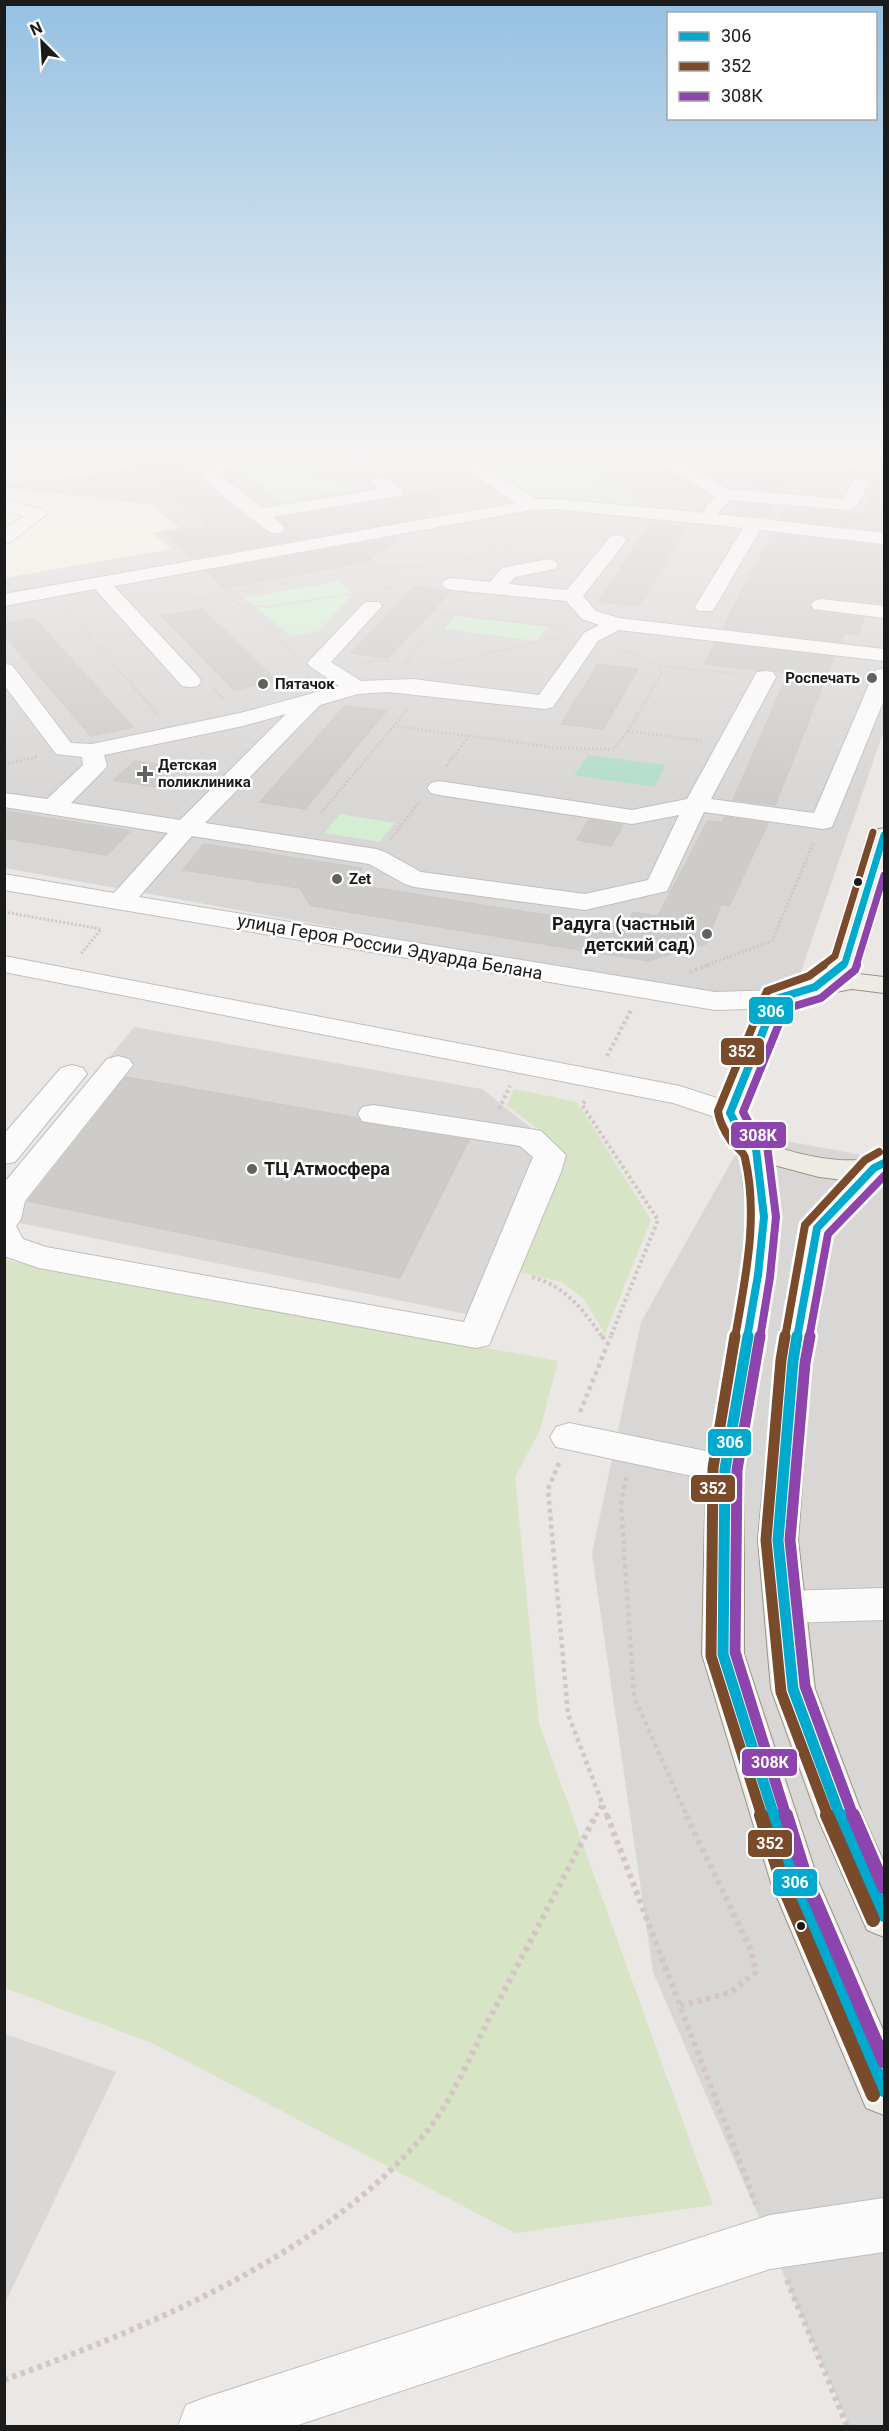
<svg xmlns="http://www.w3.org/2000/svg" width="889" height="2431" font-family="Roboto,sans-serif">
	<rect width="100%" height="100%" fill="#eae7e4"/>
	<path fill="#d9d7d5" d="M4,452H884V730L788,1009L5,868Z
		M747,1134L884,1159V2426H849L653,1972L592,1554L641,1322Z"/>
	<path fill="#f3f2df" d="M5,452H126L134,460L130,465L116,471L47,481L29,479L20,483L5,482Z
		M5,488L151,505L179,528L153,533L171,549L5,578Z"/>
	<path fill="#d7e4c5" d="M610,483L650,508L533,498L530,495Z
		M514,1089L577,1102L651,1220L605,1334L584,1299L562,1282L510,1270L558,1154L548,1136L507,1106Z
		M4,1260L558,1361L540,1430L515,1477L539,1723L713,2205L515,2233L152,2043L5,1988Z"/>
	<path fill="#d3eed2" d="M522,452H554L610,483L530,495L522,493L476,463L475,459Z
		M779,453L801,462L794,472H770L747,468L754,458Z
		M255,470L345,482L355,489L280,501L245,473Z
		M338,581L353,594L319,631L291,636L244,598Z
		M455,616L547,627L537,641L444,629Z
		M340,814L395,823L380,842L324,833Z"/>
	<path fill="#b3ddca" d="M588,755L665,765L655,787L574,775Z"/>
	<path fill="#dad8d7" d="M134,1027L482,1089L545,1139L471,1315L5,1220V1185Z
		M5,2034L116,2072L5,2303L4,2034Z"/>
	<path fill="#ceccc9" stroke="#cdc9c6" stroke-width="1.5" d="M120,452H162L248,521L273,535L283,534L287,528L278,518L457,486L420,518L192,558L165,533L208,526Z
		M885,466V531L780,519L786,508L862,515Z
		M752,476L786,479L780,491L747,488Z
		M740,503L772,506L767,517L736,513Z
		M650,523L687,527L639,606L599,602Z
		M772,534L885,546V603L821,597L813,599L809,605L814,611L864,618L858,634L844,633L840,642L723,628Z
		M398,537L367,562L224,588L206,571Z
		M415,586L450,592L388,658L351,653Z
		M202,609L277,681L234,690L161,616Z
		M35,619L133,727L91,736L4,635V624Z
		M715,643L834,657L775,805L733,800L788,674L765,669L756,670L704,664Z
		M598,664L638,669L603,729L561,724Z
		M345,706L386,711L305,809L260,802Z
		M135,761L176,767L155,787L114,780Z
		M4,811L130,831L107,855L4,838Z
		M725,817L768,823L729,906L721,904L706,944L648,961L336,910L310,905L300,888L183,870L204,844L362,868L351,884L626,928L633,912L658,916L708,821L723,823Z
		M589,820L623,825L611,846L577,840Z
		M126,1077L357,1118L362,1123L469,1140L400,1278L28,1201Z"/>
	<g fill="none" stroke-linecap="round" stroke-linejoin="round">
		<g stroke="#c1bfbe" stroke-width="2">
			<path id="minor" d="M226,452H245L221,475L262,508L379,489L372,482L375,478C386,476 396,483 403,492L400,496L394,497L273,517L285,528L282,532C278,533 273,534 269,531C258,525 210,486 203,476L215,460Z
				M353,452H370L362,457L355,456Z
				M452,452H470L468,456L536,499H555L706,513L704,510L715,496L665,468L663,464L665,460H677L729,489L843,499L855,479H867L870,483L854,509L848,510L730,500L717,514L884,533V544L760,530L715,607L712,611H698L695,607L743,528L555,509L532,510L114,586L198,676L201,681L198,686L190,687L182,686L95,589L4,606V594L516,503L456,464L450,456Z
				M821,452H843L860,463L858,467C847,469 828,461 821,452Z
				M4,499L44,510L47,514L11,542L4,543V529L24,516L4,510Z
				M617,535L624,537L626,541L583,596L596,611L619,618L884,649V661L619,630L598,641L553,707L545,709L388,692L358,694L320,705L205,823L376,849L385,852L421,872L585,894L648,880L679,815L632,824L439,795L431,793L427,788L431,783L439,781L632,810L687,799L754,677L757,672L765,671L773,672L776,677L711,799L814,813L873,675L876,670L884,669V700L832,827L823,829L704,812L667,891L585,910L414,887L405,884L369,864L192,836L139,897L715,992L776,990L786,993L790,999L786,1005L776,1008L715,1010L4,890V874L114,893L168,833L4,807V793L47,799L83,765L82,757L56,754L4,685V664L12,665L71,743L92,744L240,713L339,686L311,667L307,663L365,602H379L382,606L331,662L361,681L413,679L539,695L584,633L599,625L582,619L566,601L452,590L445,588L442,584L445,580L452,578L490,582L502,568L548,559L555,561L558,565L555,569L515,577L509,584L567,590L610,537ZM286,714L180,820L71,803L103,771L107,766L104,755L243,726Z
				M821,599L884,606V618L814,609L811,605L814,601Z
				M4,956L680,1086L741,1106L745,1113L741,1120L730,1122L673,1103L4,972Z
				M118,1056L129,1059L133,1065L25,1201L21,1219L16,1226L23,1239L46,1247L464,1322L533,1157L520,1146L373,1123L362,1121L358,1114L362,1107L373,1105L530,1129L541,1131L566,1155L561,1172L489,1345L476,1348L39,1268L4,1256V1183L107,1059Z
				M72,1065L83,1068L87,1074L15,1162L4,1164V1134L61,1068Z
				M569,1423L725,1455L739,1459L744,1469L739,1479L725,1483L556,1447L550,1437L556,1427Z
				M884,1588V1620L785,1623L770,1619L764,1607L770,1595L785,1591Z
				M884,2198V2252L770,2269L295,2426H178L186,2405L207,2397L770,2215Z"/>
		</g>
		<g stroke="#9e9383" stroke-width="2">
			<path id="major" d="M884,828V876L859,963L850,973L884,977V993L852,989L819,995L788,1004L745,1113C751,1123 756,1133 765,1140C783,1153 834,1162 857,1160C866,1159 875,1155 884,1153V1176L833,1231L811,1361L798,1540L815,1689L863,1816L884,1863V1937L867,1930L817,1816L771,1689L758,1540L775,1361L800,1228L844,1180L819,1177L774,1165L781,1217L775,1275L744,1469V1654L819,1883L884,2032V2115L866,2108L771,1883L702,1654L706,1469L741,1275L747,1217L740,1152L725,1131L715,1113L766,993L805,981L832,959L872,835L875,830Z"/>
		</g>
		<path stroke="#d3c7c6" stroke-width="2" stroke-dasharray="1.5 1.5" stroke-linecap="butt" d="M27,452L50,478
			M139,452L151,462L120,472L205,543
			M414,452L439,468
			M558,452L632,490
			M495,455L512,452
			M704,458L739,452
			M250,467L347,477
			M519,469L605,474
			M4,477L22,479
			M411,478L445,473
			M586,484L615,480
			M30,485L120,472
			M24,486L157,503
			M363,557C383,575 404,579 430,582
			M456,561L483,556L494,548L571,534L590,536
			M382,588L392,587
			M390,588L400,578
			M800,591L819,552
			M228,594L295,655
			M147,600L189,601L374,567H424L442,563
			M238,604L267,607L350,594
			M66,611L125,677
			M787,624L795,603
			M619,648L661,666L662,673L659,677
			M365,663L380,660L393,662
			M404,664L446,613L569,628
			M439,665L563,636
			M661,666L738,674"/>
		<path stroke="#d3c7c6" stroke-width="3" stroke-dasharray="2 2" stroke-linecap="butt" d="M124,676L159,715
			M213,688L224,700
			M407,710L394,726L558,748L614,749L628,731L660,676
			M628,731L702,741
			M4,765L39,756
			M446,766L469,736
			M321,813L394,726
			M390,840L420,801
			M4,912L101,929L81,954
			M704,966L772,941L814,842"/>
		<path stroke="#d3c7c6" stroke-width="4" stroke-dasharray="3 3" stroke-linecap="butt" d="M689,972L708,965
			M607,1056L631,1010
			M585,1101L582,1105L658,1220L610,1338
			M499,1109L510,1086
			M532,1277C566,1286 584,1311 603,1338"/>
		<path stroke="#d3c7c6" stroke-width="4.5" stroke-dasharray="4 4" stroke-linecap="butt" d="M602,1336L607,1343
			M580,1412L611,1336
			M559,1463L548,1489L568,1714L607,1816
			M626,1477L621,1505L634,1697L687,1816
			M596,1816L602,1804"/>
		<path stroke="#d3c7c6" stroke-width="6" stroke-dasharray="4.5 4.5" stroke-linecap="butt" d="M607,1815L756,2204
			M680,2006L731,1992L756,1972L751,1950L686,1815
			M787,2280L847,2426
			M4,2380C151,2326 326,2254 428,2130C450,2103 471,2055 487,2023C524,1954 560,1884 596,1815"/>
		<use href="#minor" fill="#fcfbfb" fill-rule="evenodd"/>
		<use href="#major" fill="#eeeae4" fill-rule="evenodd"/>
		<g stroke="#fff" stroke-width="10">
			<path id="bus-1-far3" d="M841,966L845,963L884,835"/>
		</g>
		<g stroke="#fff" stroke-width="13">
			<path id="bus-1-far2" d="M747,1338L758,1275L764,1217L756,1149L741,1134L730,1113L776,999L815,987L843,965
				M797,1338L817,1228L874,1168L884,1163"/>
		</g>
		<g stroke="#fff" stroke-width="16">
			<path id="bus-1-far1" d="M748,1336L725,1469L723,1654L774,1816
				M797,1336L793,1361L778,1540L793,1689L840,1816"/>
		</g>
		<g stroke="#fff" stroke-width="19">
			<path id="bus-1" d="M774,1815L795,1883L884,2090
				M840,1815L884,1915"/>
		</g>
		<g stroke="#fff" stroke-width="10">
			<path id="bus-2-far3" d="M822,966L835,956L873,832"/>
		</g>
		<g stroke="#fff" stroke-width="13">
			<path id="bus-2-far2" d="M735,1338C745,1279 759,1218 745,1158C744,1151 735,1147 731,1141C725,1132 719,1121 718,1111L767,991L809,976L824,965
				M785,1338L805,1225L865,1160L879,1152"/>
		</g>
		<g stroke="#fff" stroke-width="16">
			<path id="bus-2-far1" d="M735,1336L713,1468L711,1656L762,1816
				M785,1336L781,1360L766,1540L781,1692L828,1816"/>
		</g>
		<g stroke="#fff" stroke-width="19">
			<path id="bus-2" d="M761,1815L784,1887L873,2095
				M827,1815L873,1920"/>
		</g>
		<g stroke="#fff" stroke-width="10">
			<path id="bus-3-far3" d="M856,966L884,875"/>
		</g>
		<g stroke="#fff" stroke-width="13">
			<path id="bus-3-far2" d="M760,1338L770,1277L776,1217L767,1145L751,1127L743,1112L785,1009L821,998L855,970L857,965
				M809,1338L828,1234L884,1176"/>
		</g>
		<g stroke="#fff" stroke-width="16">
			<path id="bus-3-far1" d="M760,1336L737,1470L735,1652L786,1816
				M810,1336L805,1363L790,1540L805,1686L853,1816"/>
		</g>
		<g stroke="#fff" stroke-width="19">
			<path id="bus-3" d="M786,1815L806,1879L884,2061
				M853,1815L884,1887"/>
		</g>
		<use href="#bus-1-far3" stroke="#00a9ce" stroke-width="7"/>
		<use href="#bus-1-far2" stroke="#00a9ce" stroke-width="8"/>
		<use href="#bus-1-far1" stroke="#00a9ce" stroke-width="11"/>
		<use href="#bus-1" stroke="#00a9ce" stroke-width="14"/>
		<use href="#bus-2-far3" stroke="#7a4b2a" stroke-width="7"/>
		<use href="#bus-2-far2" stroke="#7a4b2a" stroke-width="8"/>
		<use href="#bus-2-far1" stroke="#7a4b2a" stroke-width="11"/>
		<use href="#bus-2" stroke="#7a4b2a" stroke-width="14"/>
		<use href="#bus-3-far3" stroke="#8e44ad" stroke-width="7"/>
		<use href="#bus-3-far2" stroke="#8e44ad" stroke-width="8"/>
		<use href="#bus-3-far1" stroke="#8e44ad" stroke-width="11"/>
		<use href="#bus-3" stroke="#8e44ad" stroke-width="14"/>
	</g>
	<linearGradient id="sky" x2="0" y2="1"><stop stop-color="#95c1e2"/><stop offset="0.57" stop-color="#f6f4f3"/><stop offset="1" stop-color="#f6f4f3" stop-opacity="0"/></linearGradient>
	<rect width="889" height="793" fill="url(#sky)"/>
	<g fill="#636261" stroke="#fff" stroke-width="2">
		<circle cx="872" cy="678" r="6"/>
		<circle cx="263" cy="684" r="6"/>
		<path d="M142 765h6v6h6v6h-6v6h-6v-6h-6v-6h6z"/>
		<circle cx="337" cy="879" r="6"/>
		<circle cx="707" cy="934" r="6"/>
		<circle cx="252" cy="1169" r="6"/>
	</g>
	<g fill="#1b1b1b" stroke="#fff" stroke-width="2">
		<circle cx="858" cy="882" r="5"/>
		<circle cx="801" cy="1926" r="5"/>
	</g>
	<g text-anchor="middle" stroke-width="5" stroke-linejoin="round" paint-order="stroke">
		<g font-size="15" font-weight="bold" fill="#1b1b1b" stroke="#fff" text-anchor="start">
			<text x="860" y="683" text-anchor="end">Роспечать</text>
			<text x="275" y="689">Пятачок</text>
			<text x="158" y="770">Детская<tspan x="158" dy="17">поликлиника</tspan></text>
			<text x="349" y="884">Zet</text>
		</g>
		<g font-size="18" font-weight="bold" fill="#1b1b1b" stroke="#fff" text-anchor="end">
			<text x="695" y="930">Радуга (частный<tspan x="695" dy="21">детский сад)</tspan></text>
			<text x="264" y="1175" text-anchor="start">ТЦ Атмосфера</text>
		</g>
		<g font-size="18" fill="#1b1b1b" stroke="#fff">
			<text transform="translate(390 947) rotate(10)" y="6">улица Героя России Эдуарда Белана</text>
		</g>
	</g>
	<g stroke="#fff" stroke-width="2">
		<rect x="748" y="996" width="46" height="29" rx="6" fill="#00a9ce"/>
		<rect x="720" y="1037" width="45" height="29" rx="6" fill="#7a4b2a"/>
		<rect x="730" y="1121" width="57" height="28" rx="6" fill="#8e44ad"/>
		<rect x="707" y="1428" width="45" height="29" rx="6" fill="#00a9ce"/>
		<rect x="690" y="1474" width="46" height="29" rx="6" fill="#7a4b2a"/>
		<rect x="741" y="1748" width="57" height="29" rx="6" fill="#8e44ad"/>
		<rect x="747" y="1829" width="46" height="29" rx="6" fill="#7a4b2a"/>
		<rect x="772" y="1868" width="46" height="29" rx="6" fill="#00a9ce"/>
	</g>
	<g font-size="16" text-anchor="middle" font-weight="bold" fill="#fff">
		<text x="771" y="1017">306</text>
		<text x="742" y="1057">352</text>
		<text x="758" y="1141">308К</text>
		<text x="730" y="1448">306</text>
		<text x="713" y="1494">352</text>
		<text x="770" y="1768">308К</text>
		<text x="770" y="1849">352</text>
		<text x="795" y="1888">306</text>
	</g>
	<rect width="889" height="2431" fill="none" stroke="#1b1b1b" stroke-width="12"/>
	<rect x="667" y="12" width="210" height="108" fill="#ffffff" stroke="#a4a4a4" stroke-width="1.5"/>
	<rect x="679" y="32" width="30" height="9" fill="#00a9ce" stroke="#a4a4a4" stroke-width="1.5"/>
	<text x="721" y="42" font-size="18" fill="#1b1b1b">306</text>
	<rect x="679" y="62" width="30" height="9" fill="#7a4b2a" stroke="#a4a4a4" stroke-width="1.5"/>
	<text x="721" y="72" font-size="18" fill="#1b1b1b">352</text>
	<rect x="679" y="92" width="30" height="9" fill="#8e44ad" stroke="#a4a4a4" stroke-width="1.5"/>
	<text x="721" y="102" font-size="18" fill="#1b1b1b">308К</text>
	<g transform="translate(42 42) rotate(336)" stroke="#ffffff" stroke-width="4.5" paint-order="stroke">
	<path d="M0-4.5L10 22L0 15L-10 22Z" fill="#1b1b1b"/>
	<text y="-9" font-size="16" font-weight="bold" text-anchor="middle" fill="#1b1b1b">N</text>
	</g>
</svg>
